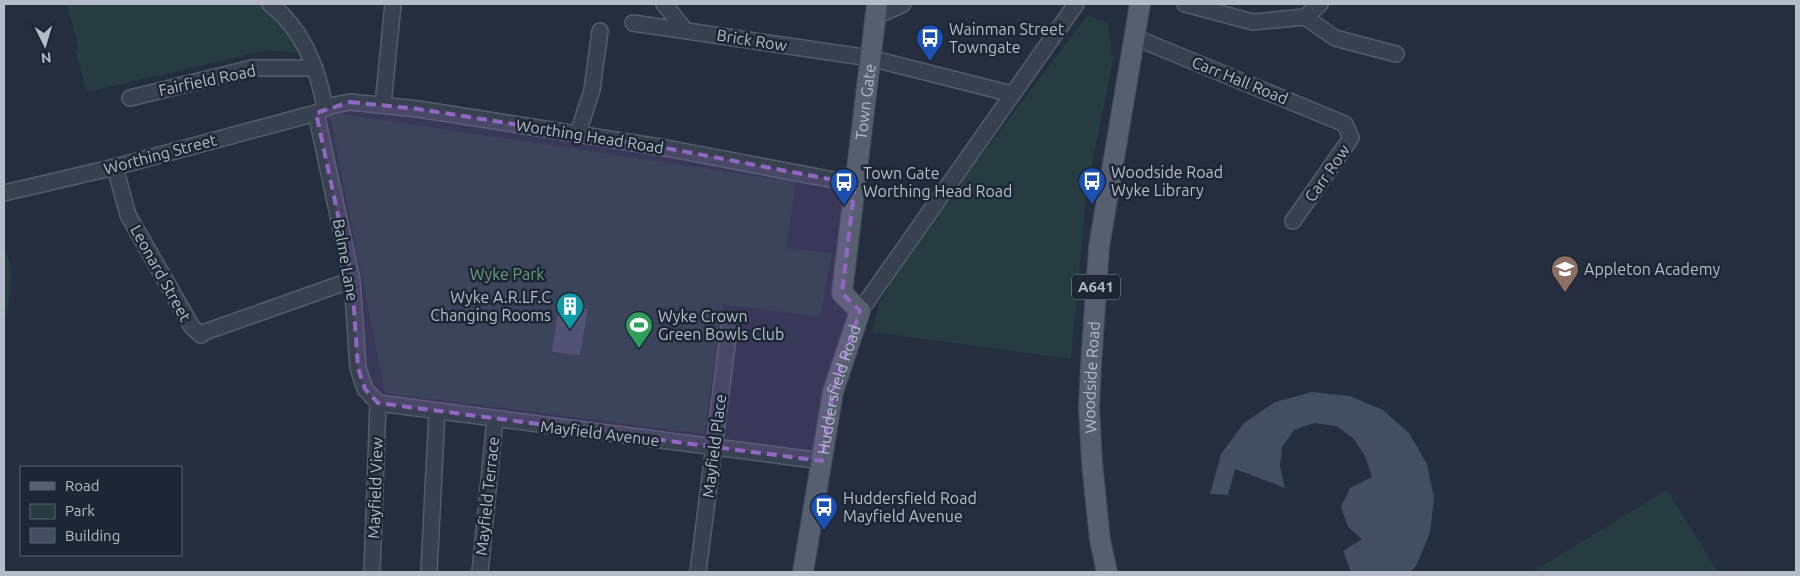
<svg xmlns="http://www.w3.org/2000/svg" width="1800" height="576" font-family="Ubuntu,sans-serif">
	<rect width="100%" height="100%" fill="#242e3f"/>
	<path fill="#263c40" d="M67,4H260C280,19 288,26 298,50L296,53L268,50L87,92L75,51L79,50Z
		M1088,15L1108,23L1113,61L1087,188L1071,359L872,332L879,304L897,274L949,197Z
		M329,112L796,182L786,248L832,253L820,317L723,304L704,434L385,393Z
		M4,250C18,270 9,301 4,323Z
		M1667,490L1718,572H1532Z"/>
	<path fill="#434e61" d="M559,304L588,309L580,355L552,352Z
		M1312,392L1350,396L1383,410L1409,433L1427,464L1434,498L1430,533L1416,566L1410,572H1351L1343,551L1362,539L1348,527L1341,507L1350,488L1372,477L1365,456L1353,438L1336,426L1314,423L1294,430L1282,447L1280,466L1285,488L1235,469L1228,495L1210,494L1221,454L1244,423L1275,402Z"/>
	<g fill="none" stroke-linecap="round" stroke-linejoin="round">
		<g stroke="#535c6a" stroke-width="18">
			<path id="minor" d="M270,4C302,28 318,69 325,108
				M664,4L686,31
				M1185,4L1253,22L1305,17L1320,4
				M875,17L903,4
				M1305,17L1335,38L1396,54
				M633,23L870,58L1012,94
				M1134,37L1345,124L1351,138L1293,221
				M130,98L252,68H315
				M383,105L393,4
				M316,113L352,280L358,368L365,389L378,403
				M578,133L592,90L600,31
				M115,167L128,215L192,327L201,335L205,332L352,280
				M4,193L115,167L316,113L330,106L350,102L418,109L666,148L855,184
				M860,311L1076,4
				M378,403L822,461
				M372,572L378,403
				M429,572L437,411
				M480,572L495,419
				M698,572L730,321"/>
		</g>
		<g stroke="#414a58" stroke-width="22">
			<g id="major">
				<path id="s1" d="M803,572L833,392L860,311L842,293L877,4"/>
				<path id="s2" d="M1107,572L1100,540L1092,463L1089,407L1091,365L1099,247L1140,4"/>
			</g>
		</g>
		<use href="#minor" stroke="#38414f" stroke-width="15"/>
		<use href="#major" stroke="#565f6f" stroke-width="20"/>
	</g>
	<path fill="#9266c3" fill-opacity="0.2" stroke="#9266c3" stroke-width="4" stroke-dasharray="10 6" stroke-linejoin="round" d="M350,102L418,109L666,148L855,184L842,293L860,311L833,392L822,461L378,403L365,389L358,368L352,280L316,113Z"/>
	<defs>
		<g id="bus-pin" transform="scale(1.4375)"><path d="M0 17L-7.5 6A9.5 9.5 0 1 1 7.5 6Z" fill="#1a4fb4" stroke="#1d2634"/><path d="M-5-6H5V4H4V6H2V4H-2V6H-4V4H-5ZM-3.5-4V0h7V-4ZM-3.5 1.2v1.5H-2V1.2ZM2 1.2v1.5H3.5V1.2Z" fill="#fff"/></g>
		<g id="school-pin" transform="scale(1.4375)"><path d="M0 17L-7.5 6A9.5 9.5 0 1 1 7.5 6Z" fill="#8d6e63" stroke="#1d2634"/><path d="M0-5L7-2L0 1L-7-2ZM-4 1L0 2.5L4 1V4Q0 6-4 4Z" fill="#fff"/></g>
		<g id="building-pin" transform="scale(1.4375)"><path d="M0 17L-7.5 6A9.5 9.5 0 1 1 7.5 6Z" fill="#0f9aa8" stroke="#1d2634"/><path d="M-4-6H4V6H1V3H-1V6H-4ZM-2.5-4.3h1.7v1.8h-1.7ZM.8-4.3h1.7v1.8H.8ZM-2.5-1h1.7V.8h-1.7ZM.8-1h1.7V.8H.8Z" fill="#fff"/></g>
		<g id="stadium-pin" transform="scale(1.4375)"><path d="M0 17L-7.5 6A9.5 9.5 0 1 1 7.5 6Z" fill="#2e9e5b" stroke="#1d2634"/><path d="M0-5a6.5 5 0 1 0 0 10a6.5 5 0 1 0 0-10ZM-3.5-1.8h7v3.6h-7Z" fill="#fff"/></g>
	</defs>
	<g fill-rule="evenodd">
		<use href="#bus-pin" x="930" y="38"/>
		<use href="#bus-pin" x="1092" y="181"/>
		<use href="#bus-pin" x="844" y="182"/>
		<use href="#school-pin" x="1565" y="269"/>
		<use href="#building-pin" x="570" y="306"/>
		<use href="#stadium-pin" x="639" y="325"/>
		<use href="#bus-pin" x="824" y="507"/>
	</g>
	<g text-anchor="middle" stroke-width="5" stroke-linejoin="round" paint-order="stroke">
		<rect fill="#1d2634" stroke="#878f9d" stroke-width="1" x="1072" y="274.5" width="48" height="25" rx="4"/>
		<g font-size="15" font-weight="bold" fill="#b4bcca">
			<text x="1096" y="292">A641</text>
		</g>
		<g font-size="16" fill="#b4bcca" stroke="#1d2634" text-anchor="start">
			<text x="949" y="35">Wainman Street<tspan x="949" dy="18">Towngate</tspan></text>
			<text x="1111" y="178">Woodside Road<tspan x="1111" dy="18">Wyke Library</tspan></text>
			<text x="863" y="179">Town Gate<tspan x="863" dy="18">Worthing Head Road</tspan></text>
			<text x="1584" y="275">Appleton Academy</text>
			<text x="551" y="303" text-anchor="end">Wyke A.R.LF.C<tspan x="551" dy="18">Changing Rooms</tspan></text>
			<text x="658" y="322">Wyke Crown<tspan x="658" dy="18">Green Bowls Club</tspan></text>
			<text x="843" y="504">Huddersfield Road<tspan x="843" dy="18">Mayfield Avenue</tspan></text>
		</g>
		<g font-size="16" fill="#b4bcca" stroke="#1d2634">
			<text transform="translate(752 40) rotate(9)" y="6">Brick Row</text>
			<text transform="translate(207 80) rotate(-12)" y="6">Fairfield Road</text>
			<text transform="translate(1240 80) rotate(22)" y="6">Carr Hall Road</text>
			<text dy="6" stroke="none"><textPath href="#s1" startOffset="486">Town Gate</textPath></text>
			<text transform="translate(590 136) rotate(9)" y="6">Worthing Head Road</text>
			<text transform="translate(160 154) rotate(-15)" y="6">Worthing Street</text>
			<text transform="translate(1327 173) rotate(-55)" y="6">Carr Row</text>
			<text transform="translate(346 260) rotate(80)" y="6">Balme Lane</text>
			<text transform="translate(161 273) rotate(61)" y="6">Leonard Street</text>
			<text dy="6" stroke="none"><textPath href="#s2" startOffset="196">Woodside Road</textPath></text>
			<text dy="6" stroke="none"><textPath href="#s1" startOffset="186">Huddersfield Road</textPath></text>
			<text transform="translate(600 433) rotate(7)" y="6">Mayfield Avenue</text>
			<text transform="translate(714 446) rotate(-83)" y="6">Mayfield Place</text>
			<text transform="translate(375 488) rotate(-88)" y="6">Mayfield View</text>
			<text transform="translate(487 496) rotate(-84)" y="6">Mayfield Terrace</text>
		</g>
		<g font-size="16" fill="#6a9b77" stroke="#1d2634">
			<text x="507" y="280">Wyke Park</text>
		</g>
	</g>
	<rect width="1800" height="576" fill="none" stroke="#b4bcca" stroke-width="10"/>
	<rect x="20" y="466" width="162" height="90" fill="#1d2634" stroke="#596270"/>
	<rect x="30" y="482" width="25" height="8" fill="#565f6f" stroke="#596270"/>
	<text x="65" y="491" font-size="15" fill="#b4bcca">Road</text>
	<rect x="30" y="504" width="25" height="15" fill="#263c40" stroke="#596270"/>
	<text x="65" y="516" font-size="15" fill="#b4bcca">Park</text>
	<rect x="30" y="528" width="25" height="15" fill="#434e61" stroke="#596270"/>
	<text x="65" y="541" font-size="15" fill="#b4bcca">Building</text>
	<g transform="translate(45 45) rotate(175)" stroke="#1d2634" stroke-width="4" paint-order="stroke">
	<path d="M0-4L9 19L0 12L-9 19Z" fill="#b4bcca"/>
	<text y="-8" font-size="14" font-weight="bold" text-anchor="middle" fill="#b4bcca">N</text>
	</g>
</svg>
